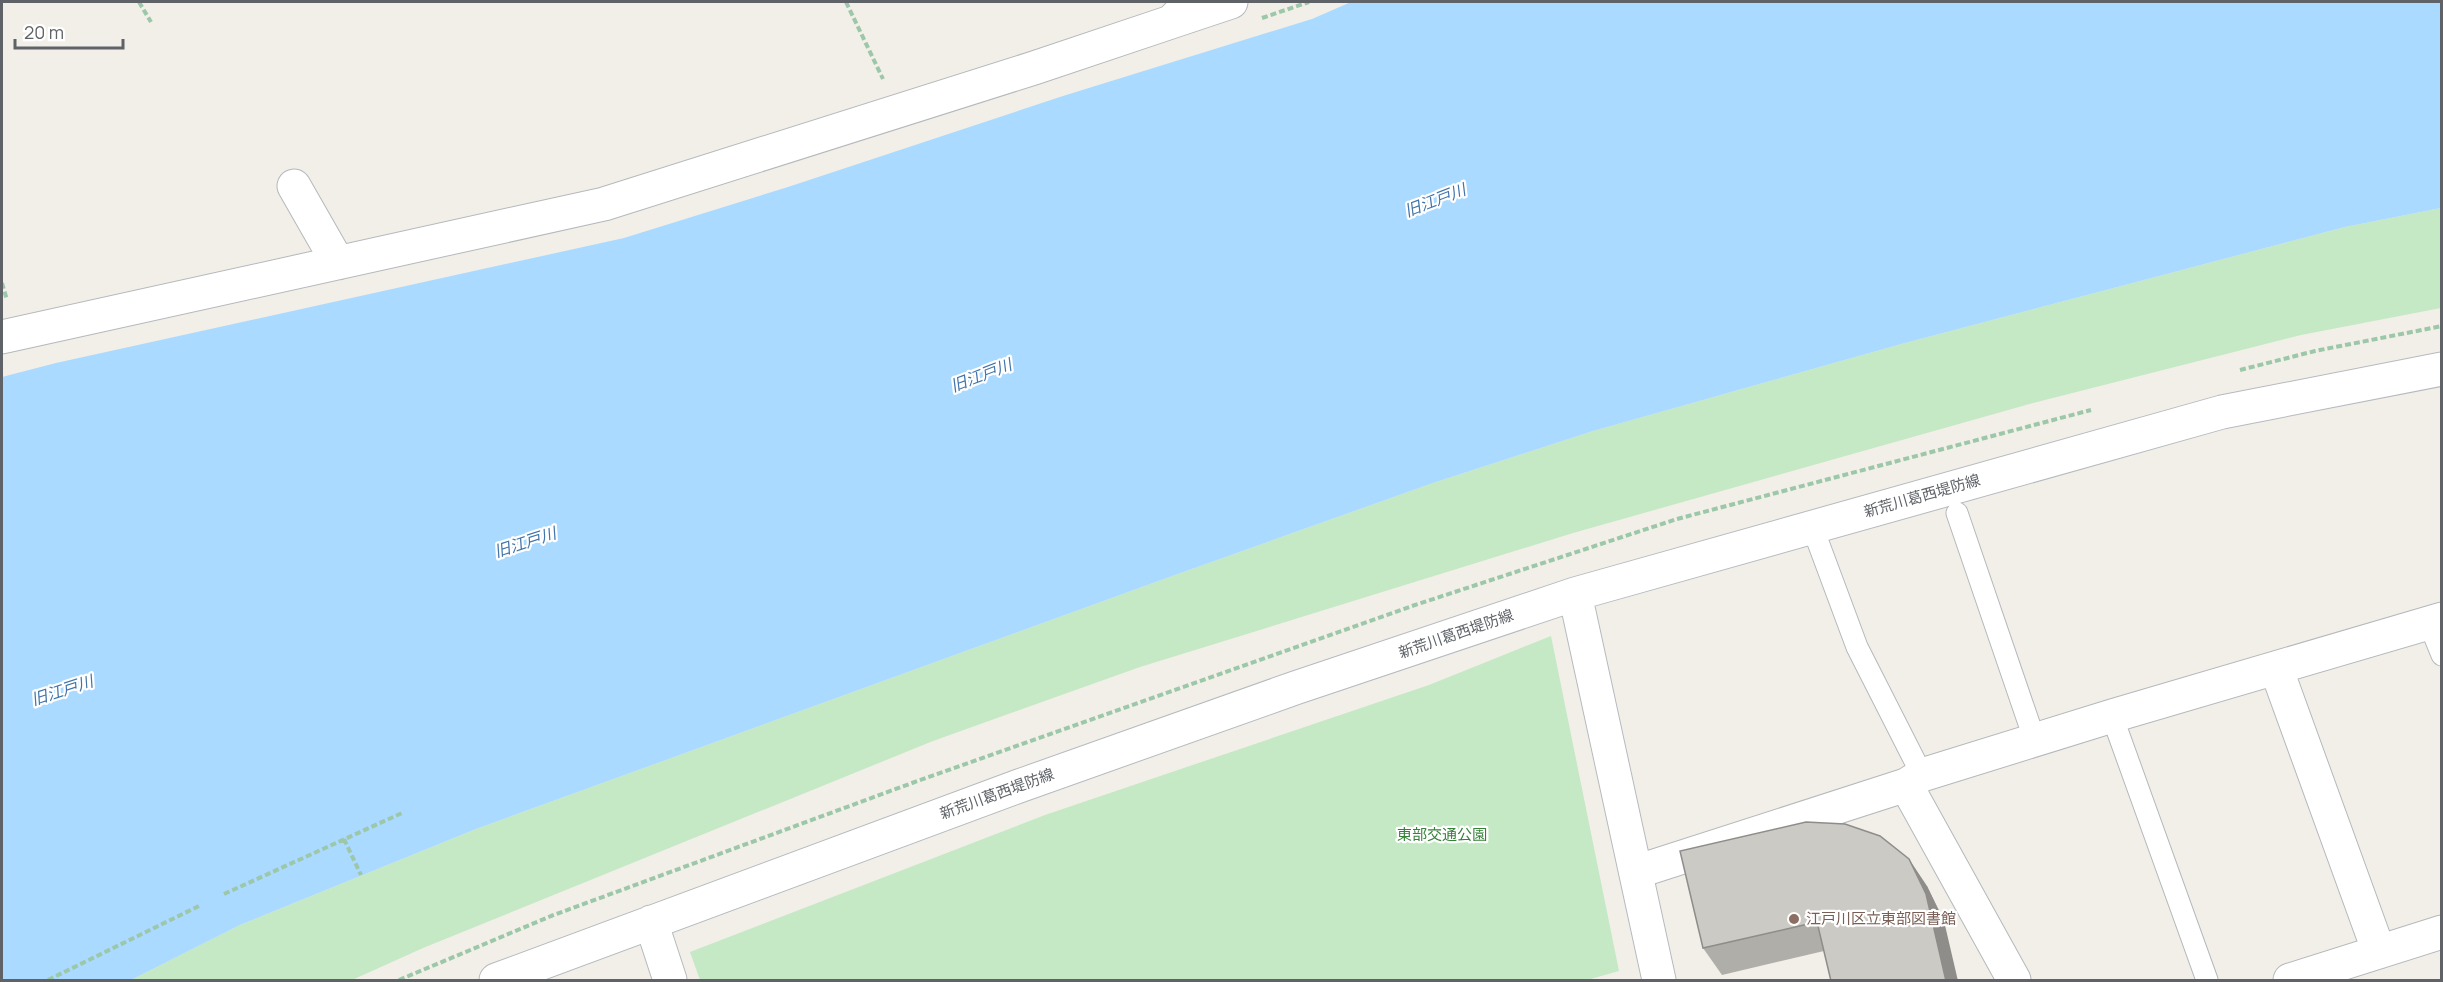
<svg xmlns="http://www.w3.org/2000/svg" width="2443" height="982" font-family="Manrope,'Noto Sans JP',sans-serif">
	<rect width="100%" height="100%" fill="#f1efe8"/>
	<path fill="#c5e8c5" d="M2441,208V308L2301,335L2033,403L1573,533L1140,667L933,741L423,948L352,980H131L240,925L476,829L1175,575L1433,483L1593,431L1905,343L2345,227Z
		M1551,636L1619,971L1587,980H700L690,952L1045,815L1429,685Z"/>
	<path fill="#aadaff" d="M1351,2H2441V208L2345,227L1905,343L1593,431L1433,483L1175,575L476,829L240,925L131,980H2V377L56,363L624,238L788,187L1063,96L1312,19Z"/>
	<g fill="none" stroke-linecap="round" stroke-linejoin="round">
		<g stroke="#b5b8bc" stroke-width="23">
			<path id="lane" d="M1957,513L2035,741
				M1812,526L1857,647L1922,775
				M2429,623L2442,655
				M2112,716L2207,980"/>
		</g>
		<g stroke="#b5b8bc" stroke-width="35">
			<path id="street" d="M1171,22L1231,2
				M294,186L338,263
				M2,337L604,204L1034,68L1171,22L1191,2
				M2276,668L2379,952
				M1906,785L2014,980
				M1636,872L1906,785L1922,775L2112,716L2442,619
				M2290,980L2442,932"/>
		</g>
		<g stroke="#b6babf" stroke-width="35">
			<path id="secondary" d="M1575,594L1659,980
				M651,922L670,980
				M496,980L1019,786L1295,688L1575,594L2222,412L2442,369"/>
		</g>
		<path stroke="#9cc7a9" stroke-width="4" stroke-dasharray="6 3" stroke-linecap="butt" d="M139,2L151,22
			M846,2L883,79
			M1262,18L1309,2
			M2,283L7,300
			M2240,370L2315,351L2442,326
			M344,839L361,875
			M224,894L402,813
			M48,980L201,905
			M399,980L551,916L912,783L1412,606L1677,519L2091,410"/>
		<use href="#lane" stroke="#fff" stroke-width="21"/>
		<use href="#street" stroke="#fff" stroke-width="33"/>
		<use href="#secondary" stroke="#fff" stroke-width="33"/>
	</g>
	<path fill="#afaea9" d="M1927,886L1944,921L1824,951L1722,975L1703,948Z"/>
	<path fill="#8f8d8a" d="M1909,859L1927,886L1944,921L1958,981H1946Z"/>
	<path fill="#cccac5" stroke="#8f8d8a" stroke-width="1.5" d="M1806,822L1845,824L1880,836L1909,859L1926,894L1946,981H1831L1817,922L1703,948L1680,851Z"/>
	<circle fill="#8d6e63" stroke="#fff" stroke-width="2" cx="1794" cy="919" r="6"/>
	<g text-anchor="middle" stroke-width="4.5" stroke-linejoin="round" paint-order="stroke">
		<g font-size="15" fill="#5f6368" stroke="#fff">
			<text transform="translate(1922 496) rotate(-16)" y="5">新荒川葛西堤防線</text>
			<text transform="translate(1456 634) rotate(-19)" y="5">新荒川葛西堤防線</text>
			<text transform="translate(997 794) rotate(-20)" y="5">新荒川葛西堤防線</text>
		</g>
		<g font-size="15" fill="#348238" stroke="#fff">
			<text x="1442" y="840">東部交通公園</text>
		</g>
		<g font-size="15" fill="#785e54" stroke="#fff" text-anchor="start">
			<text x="1806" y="924">江戸川区立東部図書館</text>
		</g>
		<g font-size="16" font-style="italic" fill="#4174aa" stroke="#fff">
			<text transform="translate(1435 200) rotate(-21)" y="6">旧江戸川</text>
			<text transform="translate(981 375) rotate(-21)" y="6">旧江戸川</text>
			<text transform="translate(525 542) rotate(-18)" y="6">旧江戸川</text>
			<text transform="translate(62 690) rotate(-18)" y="6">旧江戸川</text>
		</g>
	</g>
	<rect width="2443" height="982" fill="none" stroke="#5f6368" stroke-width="6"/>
	<path d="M15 39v9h108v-9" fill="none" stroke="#5f6368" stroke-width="3"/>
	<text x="24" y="39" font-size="18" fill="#5f6368" stroke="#ffffff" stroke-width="4.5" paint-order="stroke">20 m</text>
</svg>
